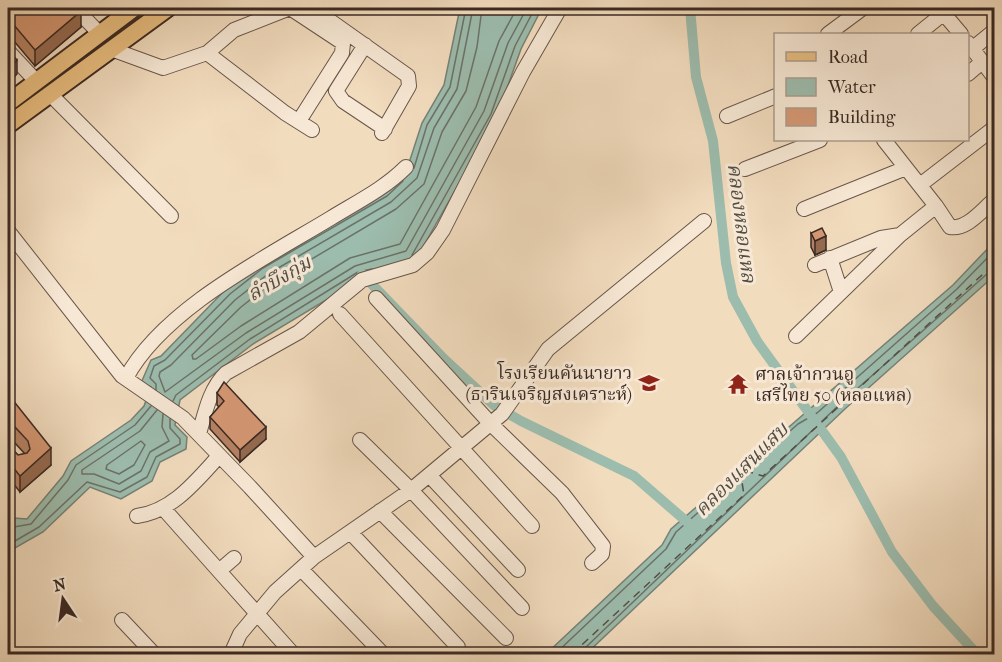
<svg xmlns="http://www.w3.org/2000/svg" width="1002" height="662" font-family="'IM FELL French Canon','Noto Serif Thai',serif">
	<rect width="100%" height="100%" fill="#f2dcbe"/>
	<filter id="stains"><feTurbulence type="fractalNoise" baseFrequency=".00333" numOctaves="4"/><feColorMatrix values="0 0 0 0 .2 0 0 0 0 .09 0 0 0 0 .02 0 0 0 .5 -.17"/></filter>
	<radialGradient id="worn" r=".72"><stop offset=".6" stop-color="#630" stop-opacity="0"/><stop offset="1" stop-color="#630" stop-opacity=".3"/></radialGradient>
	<path fill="#9cbcad" stroke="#758176" stroke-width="1.5" d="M460,8H542L521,49L497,116L414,263L351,285L253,344L180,400L175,425L187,437L186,449L160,462L152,481L121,499L90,487L43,532L8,552V524L14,518L27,519L63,476L71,461L131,420L144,406L151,387L141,383L151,360L161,356L226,289L407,169L422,123L444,85Z
		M994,242V276L846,408L586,654H546L662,545L671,529L953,285Z"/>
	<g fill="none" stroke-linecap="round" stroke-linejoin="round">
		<path stroke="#6b7268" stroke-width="1.5" d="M473,8L457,89L434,128L417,178L391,202L268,274L235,300L171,365L160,372L159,376L165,392L246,333L355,266L406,251L484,111L508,43L527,8
			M482,8L477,47L466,91L442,132L424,184L396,209L273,282L241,307L192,355L193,359H196L241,326L350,258L400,244L476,107L499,41L517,8
			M414,168L427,125L450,87L466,8
			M412,255L491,114L515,46L535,8
			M156,390V384L150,378L154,366L165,360L230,294L263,268L387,196L403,181
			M173,401L176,395L250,339L358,272L372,269
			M157,410L140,431L82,470V474H94L119,484L141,471L150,452L169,441L162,427L163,414
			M141,441L145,445L134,465L119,474L106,469L107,465Z
			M8,528L31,524L68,480L76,465L135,425L151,406
			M8,545L39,527L87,482L120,492L147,477L156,457L180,444V439L170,428V419
			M555,654L666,549L676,532L798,424L817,413L957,289L994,251
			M582,654L585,648L841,403L969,290L988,273L994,272"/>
		<path stroke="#9cbcad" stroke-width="10" d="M690,8L696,77L713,141L726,263L733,297L757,341L841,457L892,552L933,606L977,654
			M362,274L444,359L495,406L521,421L634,476L694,528"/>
		<path stroke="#524e46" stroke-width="1.5" stroke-dasharray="8 6" stroke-linecap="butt" d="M572,654L744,495L740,469L763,476L994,264"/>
		<g stroke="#68564a" stroke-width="16">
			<path id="minor" d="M75,8L100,34
				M312,8L408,76L409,86L382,133
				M939,8L961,34
				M828,34L863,8
				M918,34L944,13
				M968,43L994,77
				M365,45L336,91L343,101L385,129
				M111,49L163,68L207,53L285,113L312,130
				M972,49L994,31
				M8,51L36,81
				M207,53L234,30L290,8L343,43L342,53L299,121
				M968,74L982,62
				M50,94L171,216
				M727,116L776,96
				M884,140L936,206
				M745,169L820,140
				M920,185L994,128
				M804,209L906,168
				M8,231L122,376L183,418L250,487L314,557
				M830,258L841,292
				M815,265L881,238L900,235
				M376,298L490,423L562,493L603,546L602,554L592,563
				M340,314L532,526
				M796,336L900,235L936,206L950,227C967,230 982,210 994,200
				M126,378C163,309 265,258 331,218C357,202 384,189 406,167
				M199,434C205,413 210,388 226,373L299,332L362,280L413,265L427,253L443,230L523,72L560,8
				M360,440L411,490L522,608
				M429,475L518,570
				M163,508L219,571
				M380,511L506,638
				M137,516C173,511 196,481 219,456
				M351,533L458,647
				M234,558L219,571L293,654
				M301,569L383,654
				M122,620L154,654
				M231,654L240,634L275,592L314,557L411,490L502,414L548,349L704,221"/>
		</g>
		<g stroke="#3a2923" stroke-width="20">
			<path id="major" d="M8,103L134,8
				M8,125L168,8"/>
		</g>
		<use href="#minor" stroke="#f7e8d5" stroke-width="14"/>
		<use href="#major" stroke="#e9be7f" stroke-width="16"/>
	</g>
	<path fill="#b68263" stroke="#3a2923" stroke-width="1.5" d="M8,8L81,27L35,66L8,34Z
		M811,233L826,250L815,255L811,247Z
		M217,393L266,439L240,462L210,429V417L219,407L217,405Z
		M8,394L51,465L20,492L8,477V445L18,455L25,454L14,442L8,440Z"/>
	<path fill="#946a50" stroke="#3a2923" stroke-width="1.5" d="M81,11V27L35,66V50Z
		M17,60V74L8,83V69Z
		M826,236V250L815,255V241Z
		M266,427V439L240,462V450Z
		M51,448V465L20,492V476Z"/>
	<path fill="#d49773" stroke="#3a2923" stroke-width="1.5" d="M8,8H78L81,11L35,50L8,18Z
		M8,50L17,60L8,69Z
		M822,228L826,236L815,241L811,233Z
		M224,382L266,427L240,450L210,417L224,401L217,393Z
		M8,394L51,448L20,476L8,461V445L18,455L27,453L30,449L28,441L14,426L8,424Z"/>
	<defs>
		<g id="school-bare" transform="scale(1.62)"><path d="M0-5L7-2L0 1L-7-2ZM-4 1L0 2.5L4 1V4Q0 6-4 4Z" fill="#8f2418" stroke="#f7e8d5" stroke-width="2.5" paint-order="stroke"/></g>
		<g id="temple-bare" transform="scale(1.62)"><path d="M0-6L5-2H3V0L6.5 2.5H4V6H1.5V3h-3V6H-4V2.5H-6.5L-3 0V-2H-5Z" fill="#8f2418" stroke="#f7e8d5" stroke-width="2.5" paint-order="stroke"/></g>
	</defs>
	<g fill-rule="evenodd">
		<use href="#school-bare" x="649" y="383"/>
		<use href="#temple-bare" x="738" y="384"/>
	</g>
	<g text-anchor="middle" stroke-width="6" stroke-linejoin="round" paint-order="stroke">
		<g font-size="18" fill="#3a2923" stroke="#f7e8d5" text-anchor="end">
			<text x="632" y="379">โรงเรียนคันนายาว<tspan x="632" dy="21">(ธารินเจริญสงเคราะห์)</tspan></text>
			<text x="755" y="380" text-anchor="start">ศาลเจ้ากวนอู<tspan x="755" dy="21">เสรีไทย 50 (หลอแหล)</tspan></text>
		</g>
		<g font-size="20" font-style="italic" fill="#524e46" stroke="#f7e8d5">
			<text transform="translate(742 223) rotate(83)" y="7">คลองหลอแหล</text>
			<text transform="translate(279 278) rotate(-30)" y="7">ลำบึงกุ่ม</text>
			<text transform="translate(741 469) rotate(-45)" y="7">คลองแสนแสบ</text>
		</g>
	</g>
	<rect width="1002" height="662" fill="none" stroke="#f2dcbe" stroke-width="30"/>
	<rect x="9" y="9" width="984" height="644" fill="none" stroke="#3a2923" stroke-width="3"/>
	<rect x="15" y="15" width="972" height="632" fill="none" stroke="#3a2923" stroke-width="1.5"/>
	<rect x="774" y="33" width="195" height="108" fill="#f7e8d5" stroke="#ab9c8e" stroke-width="1.5"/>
	<rect x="786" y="52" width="30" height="9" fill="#e9be7f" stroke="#ab9c8e" stroke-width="1.5"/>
	<text x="828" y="63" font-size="18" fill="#3a2923">Road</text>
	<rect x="786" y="78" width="30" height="18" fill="#9cbcad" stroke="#ab9c8e" stroke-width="1.5"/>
	<text x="828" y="93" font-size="18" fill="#3a2923">Water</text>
	<rect x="786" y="108" width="30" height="18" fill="#d49773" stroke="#ab9c8e" stroke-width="1.5"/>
	<text x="828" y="123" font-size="18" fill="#3a2923">Building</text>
	<g transform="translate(63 599) rotate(347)" stroke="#f7e8d5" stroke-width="4.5" paint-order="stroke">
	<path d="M0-4.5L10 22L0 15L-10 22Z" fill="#3a2923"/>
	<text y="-9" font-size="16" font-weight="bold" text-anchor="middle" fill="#3a2923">N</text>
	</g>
	<rect width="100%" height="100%" filter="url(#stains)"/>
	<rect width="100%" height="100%" fill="url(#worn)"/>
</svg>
